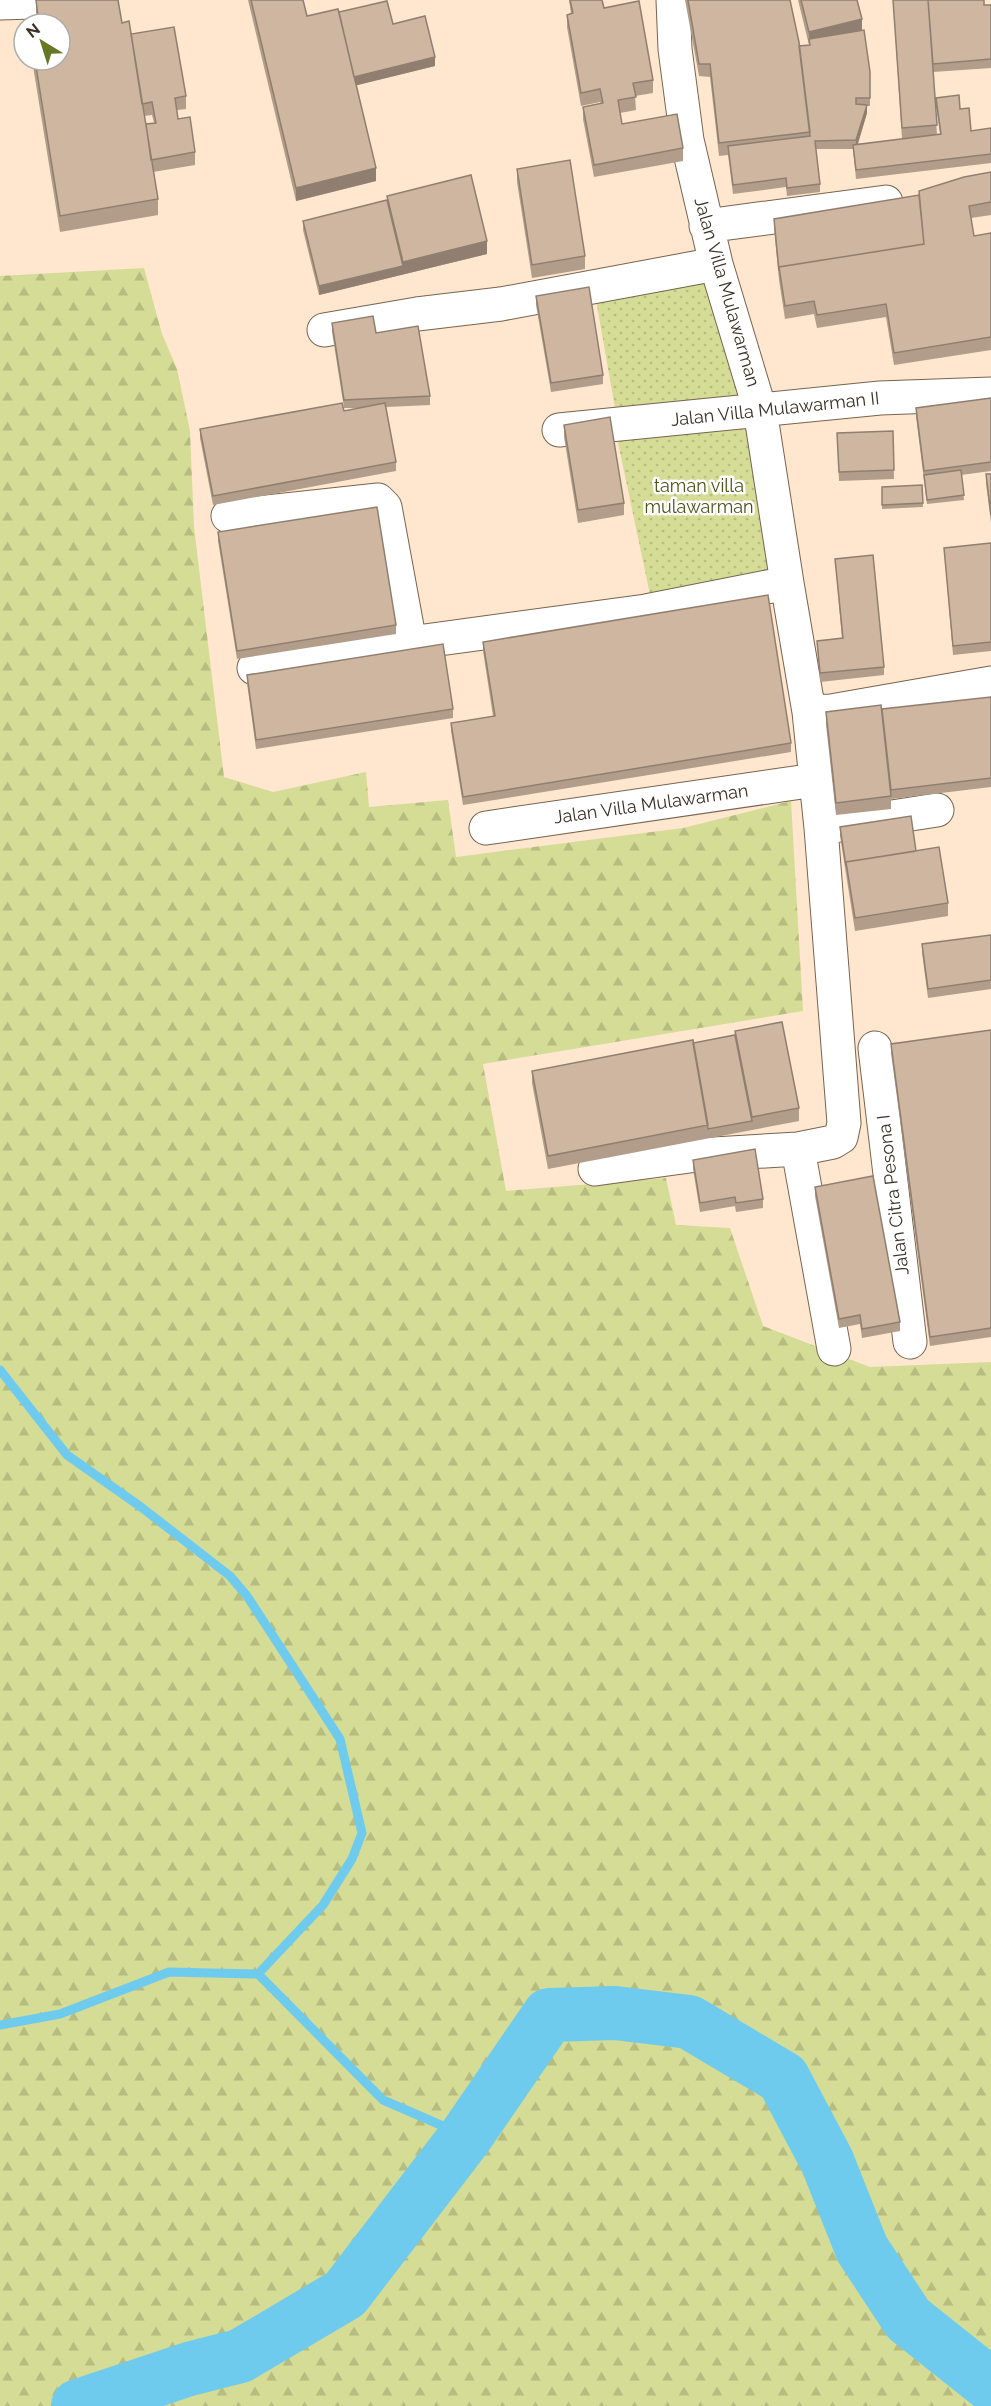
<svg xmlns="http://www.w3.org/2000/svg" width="991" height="2406" font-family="Raleway,sans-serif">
	<defs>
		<pattern id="grass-dots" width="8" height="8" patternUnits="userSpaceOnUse" patternTransform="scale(1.5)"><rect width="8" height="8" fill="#d4dc96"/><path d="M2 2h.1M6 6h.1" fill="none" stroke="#b7bd81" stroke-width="1.8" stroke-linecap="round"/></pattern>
		<pattern id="forest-firs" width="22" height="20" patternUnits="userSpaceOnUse" patternTransform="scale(1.5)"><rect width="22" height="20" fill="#d4dc96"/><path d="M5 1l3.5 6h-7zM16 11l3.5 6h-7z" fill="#b7bd81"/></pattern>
	</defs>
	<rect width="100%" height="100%" fill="#ffe6ce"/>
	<path fill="url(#grass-dots)" d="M704,257L753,406L617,419L594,289Z
		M755,416L780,579L652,604L616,433Z"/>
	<path fill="url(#forest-firs)" d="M144,268L162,334L177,369L190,431L194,527L224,777L273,792L366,772L369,807L448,800L456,857L683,828L791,801L803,1011L483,1064L506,1191L666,1178L676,1225L730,1228L763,1326L870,1367L991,1362V2406H0V276Z"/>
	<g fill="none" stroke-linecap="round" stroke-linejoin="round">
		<path stroke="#6fcbed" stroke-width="9" d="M0,1370L67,1455L141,1507L230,1576L247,1596L340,1739L362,1833L352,1859L323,1905L258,1974
			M0,2025L60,2014L169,1972L258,1974L383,2100L466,2136"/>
		<path stroke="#6fcbed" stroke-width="54" d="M78,2406L189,2369L240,2356L345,2294L466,2136L549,2015L615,2013L689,2022L783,2078L827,2161L862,2249L908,2319L991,2385"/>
		<g stroke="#78634e" stroke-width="35">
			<path id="minor" d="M673,0L675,49L687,140L716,264L760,410L787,583L809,712L821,828L844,1123L841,1137L833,1142L798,1149L834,1349
				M0,3L101,0
				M706,226L886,202
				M324,330L417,314L501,304L716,264
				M559,430L880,398L991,394
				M228,516L378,500L385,507L410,643
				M254,668L410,643L646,611L787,583
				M809,712L831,711L991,683
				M486,828L815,780
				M821,828L937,810
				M875,1048L910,1342
				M595,1169L697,1155L798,1149"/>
		</g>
		<use href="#minor" stroke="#fff" stroke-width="33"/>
	</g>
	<path fill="#b19d8a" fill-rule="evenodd" d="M36,0L122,23L186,96V109L177,110L178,119L195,152V165L153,172L158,199V215L60,232L32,60H60V24H37L36,16ZM152,115L154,123L146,124L144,116Z
		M248,0H303L307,16L339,12L393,24L435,66L356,85L376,181L296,201Z
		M569,0H602L604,8L653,80V93L635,96L636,110L620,113L622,124L683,148V161L594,177L583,119V107L601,103L600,102L581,106L567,27V15L571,14Z
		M685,0H790L799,46L809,45L798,0H857L862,30L870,72V106H867V113L858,144L902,139L893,0H984V5H991V68L933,72L937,135L940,134L936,106V98L960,109L971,131L991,128V163L856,179L853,149H816L820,184V192L787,196L786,187L733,194L728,155L719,156L710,77L699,76Z
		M517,169L585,256V269L532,278L517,182Z
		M991,172V215L971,218L974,236L991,233V350L894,365L886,317L817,328L814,314L785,319L779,280L774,228V219L919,195Z
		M387,196L487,254L319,295L303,230V221L387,200Z
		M536,296L603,375V384L551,392L536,305Z
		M332,323L376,333L430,396V405L386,407L396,462V471L213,505L200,438V429L344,411L359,408H344L332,332Z
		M991,398V471L961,475L964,500L927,504L916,417V408Z
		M564,425L624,503V515L578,523L564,437Z
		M893,431L894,479L839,481L837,433Z
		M986,474H991V523L986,483Z
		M922,485L923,507L882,509V487Z
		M218,532L396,625V634L237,659L218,541Z
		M991,543V651L953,655L944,548Z
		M835,559L884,667V675L820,682L817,641L842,639Z
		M483,642L791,743V752L463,805L451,731V723L493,716L483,651Z
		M247,675L453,709V718L256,749L247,683Z
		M991,697V787L891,799V809L836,815L826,725V712L882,709Z
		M840,827L916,851L948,903V916L855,931L840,836Z
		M991,935V989L928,998L922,953V944Z
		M991,1030V1337L930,1346L891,1053V1044Z
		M735,1031L799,1108V1121L548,1169L532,1083V1071L693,1043L735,1035Z
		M693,1160L763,1199V1208L736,1212L735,1206L700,1212L693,1169Z
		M815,1187L900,1322V1331L862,1338L860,1324L839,1328L815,1196Z"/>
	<path fill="#907f70" d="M862,19V32L809,39V45V32Z
		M435,57V66L354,86V77Z
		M867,105V113L856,149V140Z
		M376,168V181L296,201V188Z
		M487,241V254L319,295V286L403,266V262Z"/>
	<path fill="#ceb6a0" stroke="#907f70" stroke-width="1.5" d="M36,0H118L122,23L129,21L158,199L60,216L35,60H60V24H39Z
		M251,0H303L307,16L338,9L376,168L296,188Z
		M570,0H602L604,8L639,1L653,80L633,83L636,97L618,100L622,124L677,114L683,148L594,165L583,107L603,103L600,89L581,93L567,15L573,13Z
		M688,0H790L799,42L810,132L719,143L710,64H699Z
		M801,0H857L862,19L809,32Z
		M893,0H928L937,125L902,128Z
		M928,0H984V5H991V59L933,64Z
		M387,1L393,24L425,16L435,57L354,77L339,12Z
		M174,27L186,96L175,98L178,119L190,117L195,152L151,160L146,124L156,123L152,102L142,104L131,34Z
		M864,30L870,72V98H856V104L867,105L856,140L815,141L820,184L787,188L786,178L733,185L728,146L810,136L799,46L810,45L809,39Z
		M959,95L960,109L969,108L971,131L991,128V154L856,170L853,145L941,134L936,98Z
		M570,160L585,256L532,265L517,169Z
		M991,172V202L969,206L974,236L991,233V337L894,353L886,304L817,315L814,301L785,306L779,267L924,244L919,191L964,177Z
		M471,175L487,241L403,262L387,196Z
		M919,195L924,244L779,267V271L774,219Z
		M387,200L403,266L319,286L303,221Z
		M589,287L603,375L551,383L536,296Z
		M373,316L376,333L418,326L430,396L344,400L332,323Z
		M991,398V462L924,471L916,408Z
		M342,403L344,411L385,403L396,462L213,496L200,429Z
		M610,417L624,503L578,510L564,425Z
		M893,431L894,470L839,472L837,433Z
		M961,470L964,495L927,500L924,475Z
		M986,474H991V515Z
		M922,485L923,503L882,505V487Z
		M377,507L396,625L237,651L218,532Z
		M991,543V642L953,646L944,548Z
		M873,555L884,667L820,673L817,641L843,638L835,559Z
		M768,595L791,743L463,797L451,723L495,716L483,642Z
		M443,644L453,709L256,740L247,675Z
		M991,697V778L891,790L882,709Z
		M881,705L891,796L836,803L826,712Z
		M911,816L916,851L846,862V866L840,827Z
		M939,847L948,903L855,918L846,862Z
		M991,935V980L928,989L922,944Z
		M782,1022L799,1108L752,1117L735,1031Z
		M991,1030V1328L930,1337L891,1044Z
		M735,1035L752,1121L708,1129L693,1043Z
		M693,1040L708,1125L548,1156L532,1071Z
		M755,1149L763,1199L736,1203L735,1197L700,1203L693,1160Z
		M873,1176L900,1322L862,1329L860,1315L839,1319L815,1187Z"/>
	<g text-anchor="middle" stroke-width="5" stroke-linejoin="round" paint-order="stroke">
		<g font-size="18" fill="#3a3127" stroke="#fff">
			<text transform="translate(727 292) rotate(74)" y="6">Jalan Villa Mulawarman</text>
			<text transform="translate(775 409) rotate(-6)" y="6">Jalan Villa Mulawarman II</text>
			<text transform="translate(651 804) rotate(-8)" y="6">Jalan Villa Mulawarman</text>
			<text transform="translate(893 1195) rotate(-97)" y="6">Jalan Citra Pesona I</text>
		</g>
		<g font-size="18" fill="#4d521a" stroke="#fff">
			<text x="699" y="492">taman villa<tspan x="699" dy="21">mulawarman</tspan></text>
		</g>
	</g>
	<g transform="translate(42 42) rotate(322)"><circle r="28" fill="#ffffff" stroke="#b0ada9" stroke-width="1.5"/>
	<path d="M0-4.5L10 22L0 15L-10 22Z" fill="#667826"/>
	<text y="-9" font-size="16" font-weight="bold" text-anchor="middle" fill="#3a3127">N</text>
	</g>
</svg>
